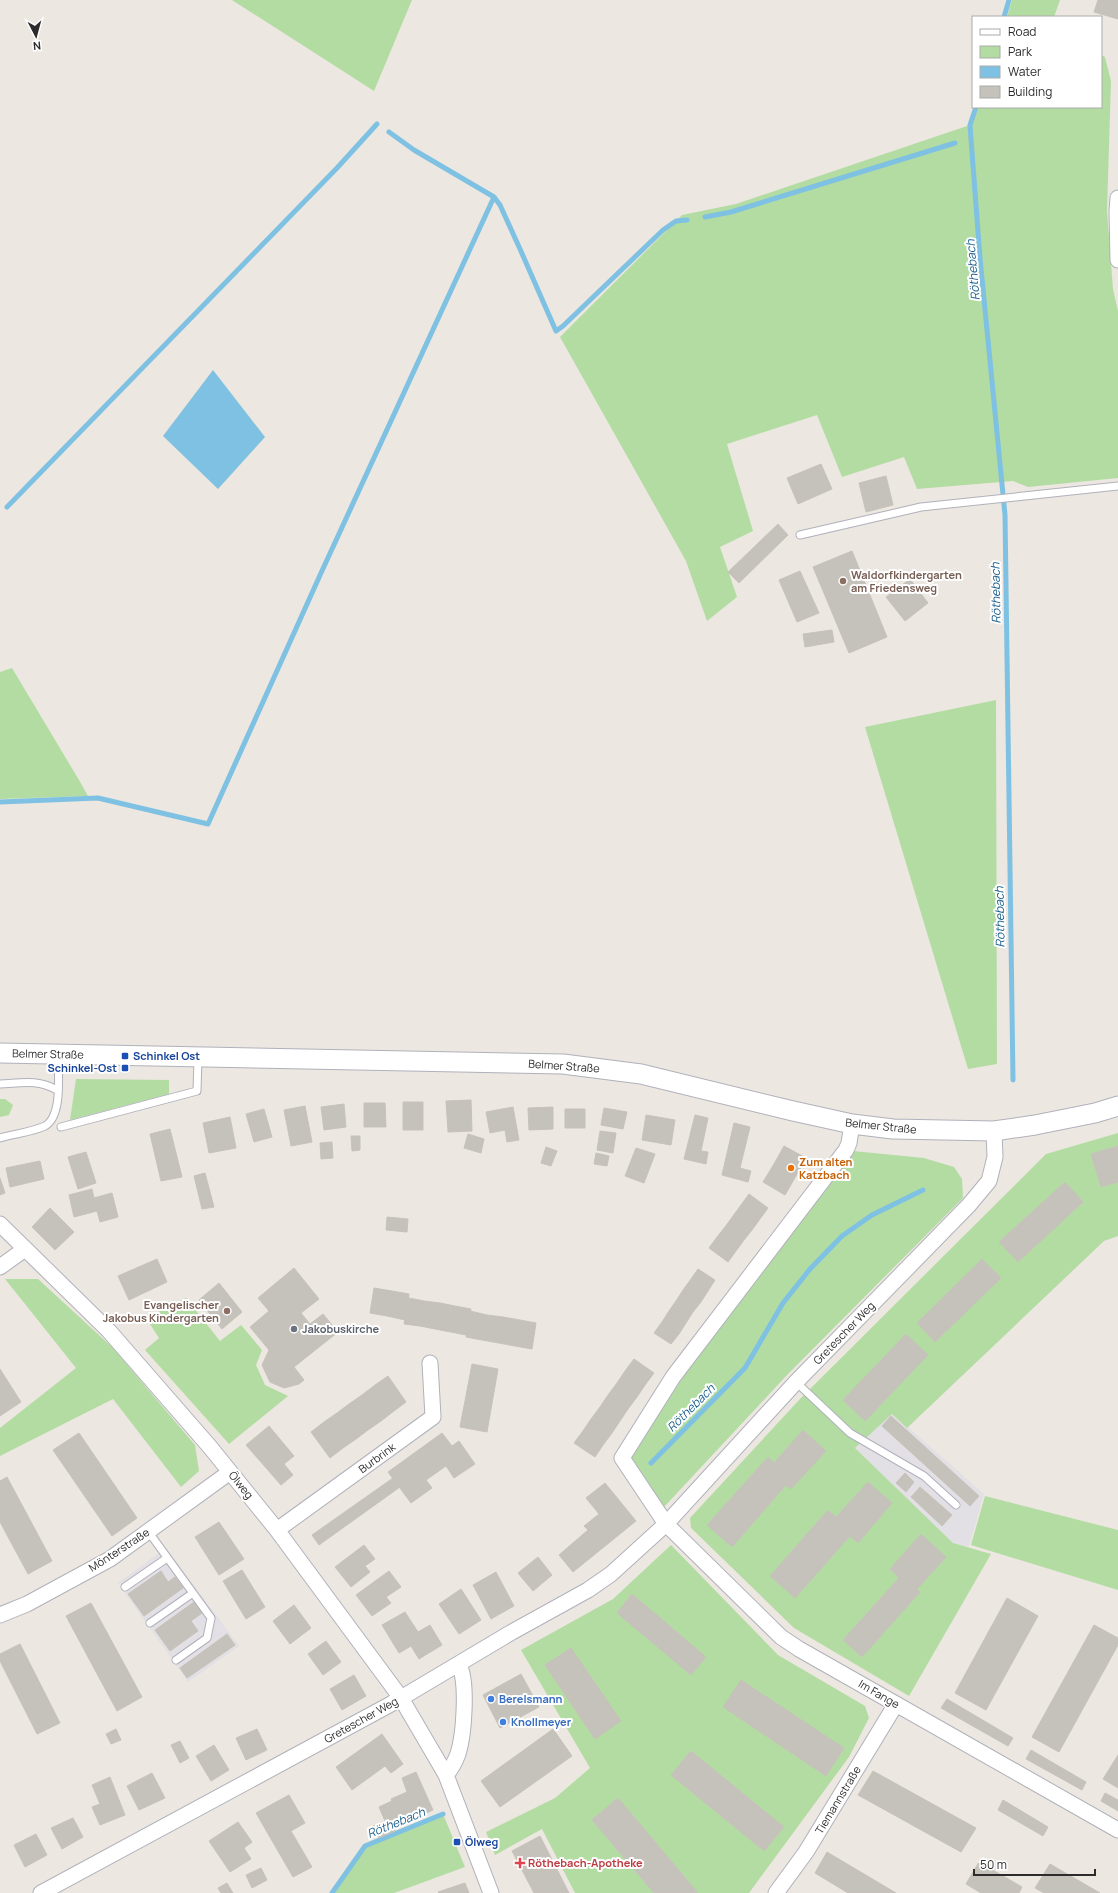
<svg xmlns="http://www.w3.org/2000/svg" width="1118" height="1893" font-family="Manrope,sans-serif">
	<rect width="100%" height="100%" fill="#ece7e0"/>
	<path fill="#e2dfe5" d="M892,1413L984,1494L969,1546L965,1547L953,1543L855,1448Z
		M166,1548L239,1646L188,1682L118,1583Z"/>
	<path fill="#b3dca3" d="M232,0H412L374,91Z
		M1012,0H1060L1054,17H1007Z
		M1101,55L1105,57L1111,81L1107,211L1113,289L1118,311V478L1028,487L1013,481L917,489L904,457L842,477L817,415L727,444L753,531L720,547L737,597L707,621L686,561L560,337L682,215L736,204L970,125L976,107H1101Z
		M12,668L79,780L88,796L0,799V672Z
		M996,700L997,1064L968,1069L865,727Z
		M76,1079L169,1080V1094L70,1120Z
		M0,1099H5L13,1105L9,1115L0,1117Z
		M1118,1133V1236L1104,1241L907,1428L892,1414L855,1448L953,1543L991,1554L909,1696L794,1628L691,1528L690,1518L800,1399L1046,1154Z
		M853,1151L924,1158L954,1167L962,1179L963,1198L788,1374L664,1507L631,1457L681,1380Z
		M5,1279H38L112,1347L195,1445L199,1471L181,1487L113,1399L0,1456V1428L76,1368Z
		M186,1298L220,1341L241,1325L262,1350L256,1365L265,1385L288,1396L229,1444L145,1350L159,1338L146,1318Z
		M985,1496L1118,1530V1590L971,1545Z
		M671,1545L778,1655L865,1706L869,1718L849,1757L749,1893H575L542,1829L495,1855L486,1832L555,1798L590,1768L521,1650L613,1599Z
		M443,1814L465,1867L394,1893H332L365,1846Z"/>
	<path fill="#7fc1e2" d="M213,370L265,437L218,489L163,436Z"/>
	<g fill="none" stroke-linecap="round" stroke-linejoin="round">
		<path stroke="#7fc1e2" stroke-width="5" d="M1004,17L1009,0
			M976,107L970,125L971,139L980,258L1005,515L1013,1080
			M389,132L414,150L494,197
			M705,217L731,212L955,143
			M7,507L337,168L377,124
			M0,802L98,798L208,824L321,573L494,197L500,205L520,249L556,331L563,326L663,230L676,221L687,220
			M651,1463L745,1368L783,1303L810,1269L842,1236L872,1215L923,1190
			M332,1893L365,1846L443,1814"/>
	</g>
	<path fill="#c5c1bb" stroke="#c7c3ba" d="M1098,0H1118V19L1094,12Z
		M821,464L832,489L798,504L787,478Z
		M886,476L893,505L866,512L859,483Z
		M778,524L788,535L739,583L728,572Z
		M852,551L887,637L849,653L813,567Z
		M800,571L819,613L797,622L779,580Z
		M910,579L928,603L905,621L886,597Z
		M832,630L834,642L805,647L803,634Z
		M471,1100L472,1131L448,1132L446,1101Z
		M403,1102H423V1130H403Z
		M364,1103H385L386,1127H364Z
		M344,1104L346,1127L324,1130L321,1107Z
		M305,1106L312,1142L291,1146L284,1110Z
		M513,1107L519,1140L507,1142L505,1130L490,1133L486,1112Z
		M553,1107V1129L529,1130L528,1108Z
		M604,1108L627,1112L623,1129L601,1125Z
		M264,1109L272,1137L254,1142L246,1114Z
		M565,1109H585V1128H565Z
		M646,1115L675,1120L671,1145L642,1140Z
		M695,1115L708,1118L701,1151L708,1152L706,1164L684,1159Z
		M230,1117L236,1148L209,1153L203,1123Z
		M734,1123L750,1127L740,1168L751,1171L748,1182L722,1175Z
		M170,1129L182,1177L161,1181L150,1134Z
		M600,1131L616,1133L613,1153L597,1150Z
		M468,1134L484,1139L481,1153L464,1148Z
		M351,1136H360V1150L352,1151Z
		M332,1142L333,1158L321,1159L320,1143Z
		M784,1146L806,1158L796,1176L774,1164Z
		M1118,1146V1182L1101,1187L1091,1154Z
		M546,1147L557,1151L551,1166L541,1163Z
		M636,1148L655,1154L644,1183L625,1176Z
		M86,1152L96,1183L78,1189L68,1157Z
		M596,1153L609,1156L607,1166L594,1164Z
		M40,1161L44,1179L10,1187L6,1168Z
		M774,1164L796,1176L785,1195L763,1182Z
		M205,1173L214,1207L202,1209L194,1176Z
		M0,1178L5,1193L0,1195Z
		M1065,1182L1083,1202L1018,1262L999,1242Z
		M92,1189L94,1198L112,1193L118,1217L100,1222L97,1211L74,1217L69,1195Z
		M749,1194L768,1208L760,1219L741,1205Z
		M741,1205L760,1219L752,1230L733,1216Z
		M50,1208L74,1232L55,1250L32,1227Z
		M733,1216L752,1230L744,1240L725,1227Z
		M387,1217L408,1219L407,1232L386,1230Z
		M725,1227L744,1240L736,1251L717,1237Z
		M717,1237L736,1251L728,1262L709,1248Z
		M157,1259L167,1282L129,1300L118,1276Z
		M982,1259L1001,1278L935,1342L917,1323Z
		M294,1268L319,1299L301,1313L310,1324L323,1314L338,1332L294,1367L304,1380L299,1384L284,1388L270,1382L262,1365L269,1350L250,1327L269,1311L258,1298Z
		M698,1269L715,1280L708,1291L691,1279Z
		M691,1279L708,1291L701,1302L683,1290Z
		M219,1283L242,1312L222,1329L199,1300Z
		M374,1288L392,1291L387,1316L370,1313Z
		M683,1290L701,1302L693,1312L676,1301Z
		M392,1291L409,1294L405,1320L387,1316Z
		M409,1298L424,1301L420,1326L404,1324Z
		M424,1301L440,1303L435,1329L420,1326Z
		M676,1301L693,1312L686,1323L669,1311Z
		M440,1303L455,1306L451,1332L435,1329Z
		M455,1306L471,1309L466,1335L451,1332Z
		M470,1311L487,1315L482,1340L466,1337Z
		M669,1311L686,1323L679,1334L662,1322Z
		M487,1315L503,1317L499,1343L482,1340Z
		M503,1317L520,1320L515,1346L499,1343Z
		M520,1320L536,1323L532,1349L515,1346Z
		M662,1322L679,1334L671,1344L654,1333Z
		M906,1334L928,1355L865,1421L843,1400Z
		M634,1359L654,1373L645,1385L625,1371Z
		M472,1364L498,1369L487,1432L460,1427Z
		M0,1369L21,1402L0,1416Z
		M625,1371L645,1385L637,1397L617,1383Z
		M388,1376L406,1402L394,1411L375,1385Z
		M617,1383L637,1397L628,1409L608,1395Z
		M375,1385L394,1411L381,1421L362,1395Z
		M362,1395L381,1421L368,1430L349,1404Z
		M608,1395L628,1409L620,1421L600,1407Z
		M349,1404L368,1430L356,1439L337,1413Z
		M600,1407L620,1421L612,1433L591,1419Z
		M337,1413L356,1439L343,1448L324,1422Z
		M891,1416L979,1496L970,1506L882,1426Z
		M591,1419L612,1433L603,1445L583,1431Z
		M324,1422L343,1448L330,1458L311,1432Z
		M269,1426L294,1456L284,1464L293,1475L281,1485L246,1445Z
		M803,1430L826,1451L791,1489L786,1485L732,1547L707,1525L768,1457L774,1463Z
		M583,1431L603,1445L595,1457L574,1443Z
		M79,1433L137,1518L112,1536L53,1450Z
		M442,1433L452,1446L459,1441L475,1464L454,1478L446,1466L426,1480L432,1488L411,1503L388,1472Z
		M905,1473L914,1482L906,1492L896,1483Z
		M7,1477L52,1561L28,1574L0,1522V1481Z
		M393,1478L400,1487L319,1545L312,1535Z
		M868,1482L892,1503L858,1543L850,1536L795,1598L770,1576L828,1510L836,1517Z
		M605,1483L636,1521L573,1572L559,1555L588,1530L584,1526L599,1514L586,1498Z
		M920,1487L952,1515L942,1526L911,1497Z
		M219,1522L244,1559L219,1575L195,1537Z
		M921,1534L946,1557L917,1589L920,1592L862,1657L843,1640L899,1578L890,1569Z
		M364,1545L375,1559L365,1566L370,1572L351,1587L335,1567Z
		M538,1557L552,1575L533,1591L518,1573Z
		M242,1570L265,1607L246,1619L223,1581Z
		M161,1571L168,1582L175,1577L183,1588L144,1616L128,1594Z
		M389,1571L401,1587L386,1597L391,1603L372,1616L356,1595Z
		M496,1572L514,1606L491,1619L473,1585Z
		M461,1589L481,1620L459,1634L439,1604Z
		M632,1594L706,1657L691,1675L617,1613Z
		M1007,1598L1038,1616L986,1710L955,1693Z
		M194,1602L202,1613L191,1621L198,1631L170,1651L155,1630Z
		M91,1603L142,1697L117,1711L66,1616Z
		M294,1605L311,1628L290,1644L273,1621Z
		M405,1612L418,1632L430,1625L442,1645L419,1659L411,1646L399,1653L382,1625Z
		M1094,1625L1118,1638V1645L1059,1752L1032,1737Z
		M227,1634L235,1645L187,1678L180,1668Z
		M326,1641L341,1662L323,1675L308,1654Z
		M20,1644L60,1723L37,1734L0,1661V1654Z
		M571,1648L621,1721L595,1739L545,1665Z
		M521,1674L539,1707L500,1728L483,1695Z
		M354,1675L366,1696L342,1710L330,1689Z
		M741,1680L844,1748L826,1776L723,1707Z
		M947,1699L1013,1738L1008,1746L941,1708Z
		M116,1729L121,1740L111,1744L106,1734Z
		M257,1729L267,1750L246,1760L236,1738Z
		M553,1729L572,1756L500,1807L481,1781Z
		M382,1734L403,1764L391,1773L385,1766L352,1790L336,1767Z
		M180,1741L189,1758L180,1763L171,1745Z
		M214,1745L229,1770L211,1781L196,1756Z
		M1031,1750L1086,1782L1082,1790L1026,1759Z
		M691,1751L784,1827L764,1851L671,1775Z
		M1118,1755V1788L1103,1779Z
		M873,1771L976,1828L961,1852L858,1795Z
		M416,1772L433,1810L406,1822L403,1815L390,1821L395,1831L379,1838L373,1826L385,1821L379,1807L392,1801L391,1799L407,1792L402,1778Z
		M152,1773L165,1798L139,1810L127,1786Z
		M110,1777L125,1815L100,1825L92,1807L100,1804L92,1785Z
		M1105,1793L1118,1800V1811L1101,1801Z
		M289,1795L305,1823L291,1831L312,1867L293,1877L256,1813Z
		M618,1798L698,1893H654L592,1820Z
		M1003,1800L1048,1827L1043,1836L998,1810Z
		M73,1818L83,1837L62,1849L51,1828Z
		M238,1822L252,1842L244,1848L251,1859L230,1872L209,1841Z
		M36,1834L47,1855L25,1867L14,1845Z
		M540,1836L569,1893H534L512,1851Z
		M827,1852L896,1893H848L815,1873Z
		M979,1862L1022,1887L1019,1893H981L966,1884Z
		M1050,1864L1100,1893H1044L1035,1888Z
		M261,1868L267,1880L252,1888L246,1875Z
		M227,1883L233,1893H221L218,1888Z
		M465,1883L469,1893H439L438,1892Z"/>
	<g fill="none" stroke-linecap="round" stroke-linejoin="round">
		<g stroke="#b0b1bb" stroke-width="9">
			<path id="service" d="M800,535L921,507L1118,486
				M0,1084C22,1083 37,1079 57,1090
				M61,1127L197,1091L198,1058
				M0,1138C14,1134 32,1132 45,1126C63,1116 58,1073 58,1055
				M796,1382L850,1433L924,1476L956,1505
				M148,1531L211,1618L207,1638L176,1660
				M125,1587L167,1558
				M150,1623L193,1593"/>
		</g>
		<g stroke="#b0b1bb" stroke-width="17">
			<path id="minor" d="M1118,198L1117,211L1118,260
				M852,1124L849,1143L846,1150L673,1377L622,1458L666,1524L781,1637L799,1649L1118,1830
				M0,1224L109,1331L210,1447L277,1530L401,1698L446,1775L491,1893
				M0,1267L25,1249
				M277,1530L433,1417L430,1363
				M0,1615L27,1604L110,1559L230,1472
				M446,1775C451,1769 455,1762 458,1754C464,1735 468,1682 459,1665
				M41,1893L391,1704L512,1632L588,1590L611,1574L666,1524L796,1382L969,1205L989,1181L995,1157L994,1131
				M776,1893L806,1852L896,1704"/>
		</g>
		<g stroke="#b0b1bb" stroke-width="21">
			<path id="tertiary" d="M0,1053L563,1064L641,1074L793,1111L852,1124L893,1129L994,1131L1035,1125L1095,1113L1118,1106"/>
		</g>
		<use href="#service" stroke="#fff" stroke-width="7"/>
		<use href="#minor" stroke="#fff" stroke-width="15"/>
		<use href="#tertiary" stroke="#fff" stroke-width="19"/>
	</g>
	<g fill="#8d6e63" stroke="#fff" stroke-width="1.5">
		<circle cx="843" cy="581" r="4"/>
		<circle cx="227" cy="1311" r="4"/>
	</g>
	<g fill="#1a4fb4" stroke="#fff" stroke-width="1.5">
		<rect x="121" y="1052" width="8" height="8" rx="2"/>
		<rect x="121" y="1064" width="8" height="8" rx="2"/>
		<rect x="453" y="1838" width="8" height="8" rx="2"/>
	</g>
	<circle fill="#e8710a" stroke="#fff" stroke-width="1.5" cx="791" cy="1168" r="4"/>
	<circle fill="#6b7280" stroke="#fff" stroke-width="1.5" cx="294" cy="1329" r="4"/>
	<g fill="#3f7fe0" stroke="#fff" stroke-width="1.5">
		<circle cx="491" cy="1699" r="4"/>
		<circle cx="503" cy="1722" r="4"/>
	</g>
	<path fill="#e0444e" stroke="#fff" stroke-width="1.5" d="M518 1857h4v4h4v4h-4v4h-4v-4h-4v-4h4z"/>
	<g text-anchor="middle" stroke-width="4" stroke-linejoin="round" paint-order="stroke">
		<g font-size="11" font-weight="bold" fill="#785e54" stroke="#fff" text-anchor="start">
			<text x="851" y="579">Waldorfkindergarten<tspan x="851" dy="13">am Friedensweg</tspan></text>
			<text x="219" y="1309" text-anchor="end">Evangelischer<tspan x="219" dy="13">Jakobus Kindergarten</tspan></text>
		</g>
		<g font-size="11" fill="#2c2c2c" stroke="#fff">
			<text transform="translate(48 1054) rotate(1)" y="4">Belmer Straße</text>
			<text transform="translate(564 1066) rotate(4)" y="4">Belmer Straße</text>
			<text transform="translate(881 1126) rotate(6)" y="4">Belmer Straße</text>
			<text transform="translate(844 1333) rotate(-46)" y="4">Gretescher Weg</text>
			<text transform="translate(377 1458) rotate(-36)" y="4">Burbrink</text>
			<text transform="translate(241 1485) rotate(51)" y="4">Ölweg</text>
			<text transform="translate(119 1550) rotate(-33)" y="4">Mönterstraße</text>
			<text transform="translate(879 1694) rotate(30)" y="4">Im Fange</text>
			<text transform="translate(361 1720) rotate(-29)" y="4">Gretescher Weg</text>
			<text transform="translate(838 1800) rotate(-59)" y="4">Tiemannstraße</text>
		</g>
		<g font-size="11" font-weight="bold" fill="#164399" stroke="#fff" text-anchor="start">
			<text x="133" y="1060">Schinkel Ost</text>
			<text x="117" y="1072" text-anchor="end">Schinkel-Ost</text>
			<text x="465" y="1846">Ölweg</text>
		</g>
		<g font-size="11" font-weight="bold" fill="#c56008" stroke="#fff" text-anchor="start">
			<text x="799" y="1166">Zum alten<tspan x="799" dy="13">Katzbach</tspan></text>
		</g>
		<g font-size="11" font-weight="bold" fill="#5b616d" stroke="#fff" text-anchor="start">
			<text x="302" y="1333">Jakobuskirche</text>
		</g>
		<g font-size="11" font-weight="bold" fill="#366cbe" stroke="#fff" text-anchor="start">
			<text x="499" y="1703">Berelsmann</text>
			<text x="511" y="1726">Knollmeyer</text>
		</g>
		<g font-size="11" font-weight="bold" fill="#be3a42" stroke="#fff" text-anchor="start">
			<text x="528" y="1867">Röthebach-Apotheke</text>
		</g>
		<g font-size="12" font-style="italic" fill="#1d618f" stroke="#fff">
			<text transform="translate(973 270) rotate(-95)" y="4">Röthebach</text>
			<text transform="translate(996 593) rotate(-91)" y="4">Röthebach</text>
			<text transform="translate(1000 917) rotate(-91)" y="4">Röthebach</text>
			<text transform="translate(691 1408) rotate(-45)" y="4">Röthebach</text>
			<text transform="translate(396 1823) rotate(-22)" y="4">Röthebach</text>
		</g>
	</g>
	<rect x="972" y="16" width="130" height="92" fill="#ffffff" stroke="#ababab"/>
	<rect x="980" y="29" width="20" height="6" fill="#ffffff" stroke="#ababab"/>
	<text x="1008" y="36" font-size="12" fill="#2c2c2c">Road</text>
	<rect x="980" y="46" width="20" height="12" fill="#b3dca3" stroke="#ababab"/>
	<text x="1008" y="56" font-size="12" fill="#2c2c2c">Park</text>
	<rect x="980" y="66" width="20" height="12" fill="#7fc1e2" stroke="#ababab"/>
	<text x="1008" y="76" font-size="12" fill="#2c2c2c">Water</text>
	<rect x="980" y="86" width="20" height="12" fill="#c5c1bb" stroke="#ababab"/>
	<text x="1008" y="96" font-size="12" fill="#2c2c2c">Building</text>
	<g transform="translate(36 36) rotate(174)" stroke="#ffffff" stroke-width="3" paint-order="stroke">
	<path d="M0-3L7 15L0 10L-7 15Z" fill="#2c2c2c"/>
	<text y="-6" font-size="11" font-weight="bold" text-anchor="middle" fill="#2c2c2c">N</text>
	</g>
	<path d="M974 1869v6h121v-6" fill="none" stroke="#2c2c2c" stroke-width="2"/>
	<text x="980" y="1869" font-size="12" fill="#2c2c2c" stroke="#ffffff" stroke-width="3" paint-order="stroke">50 m</text>
</svg>
